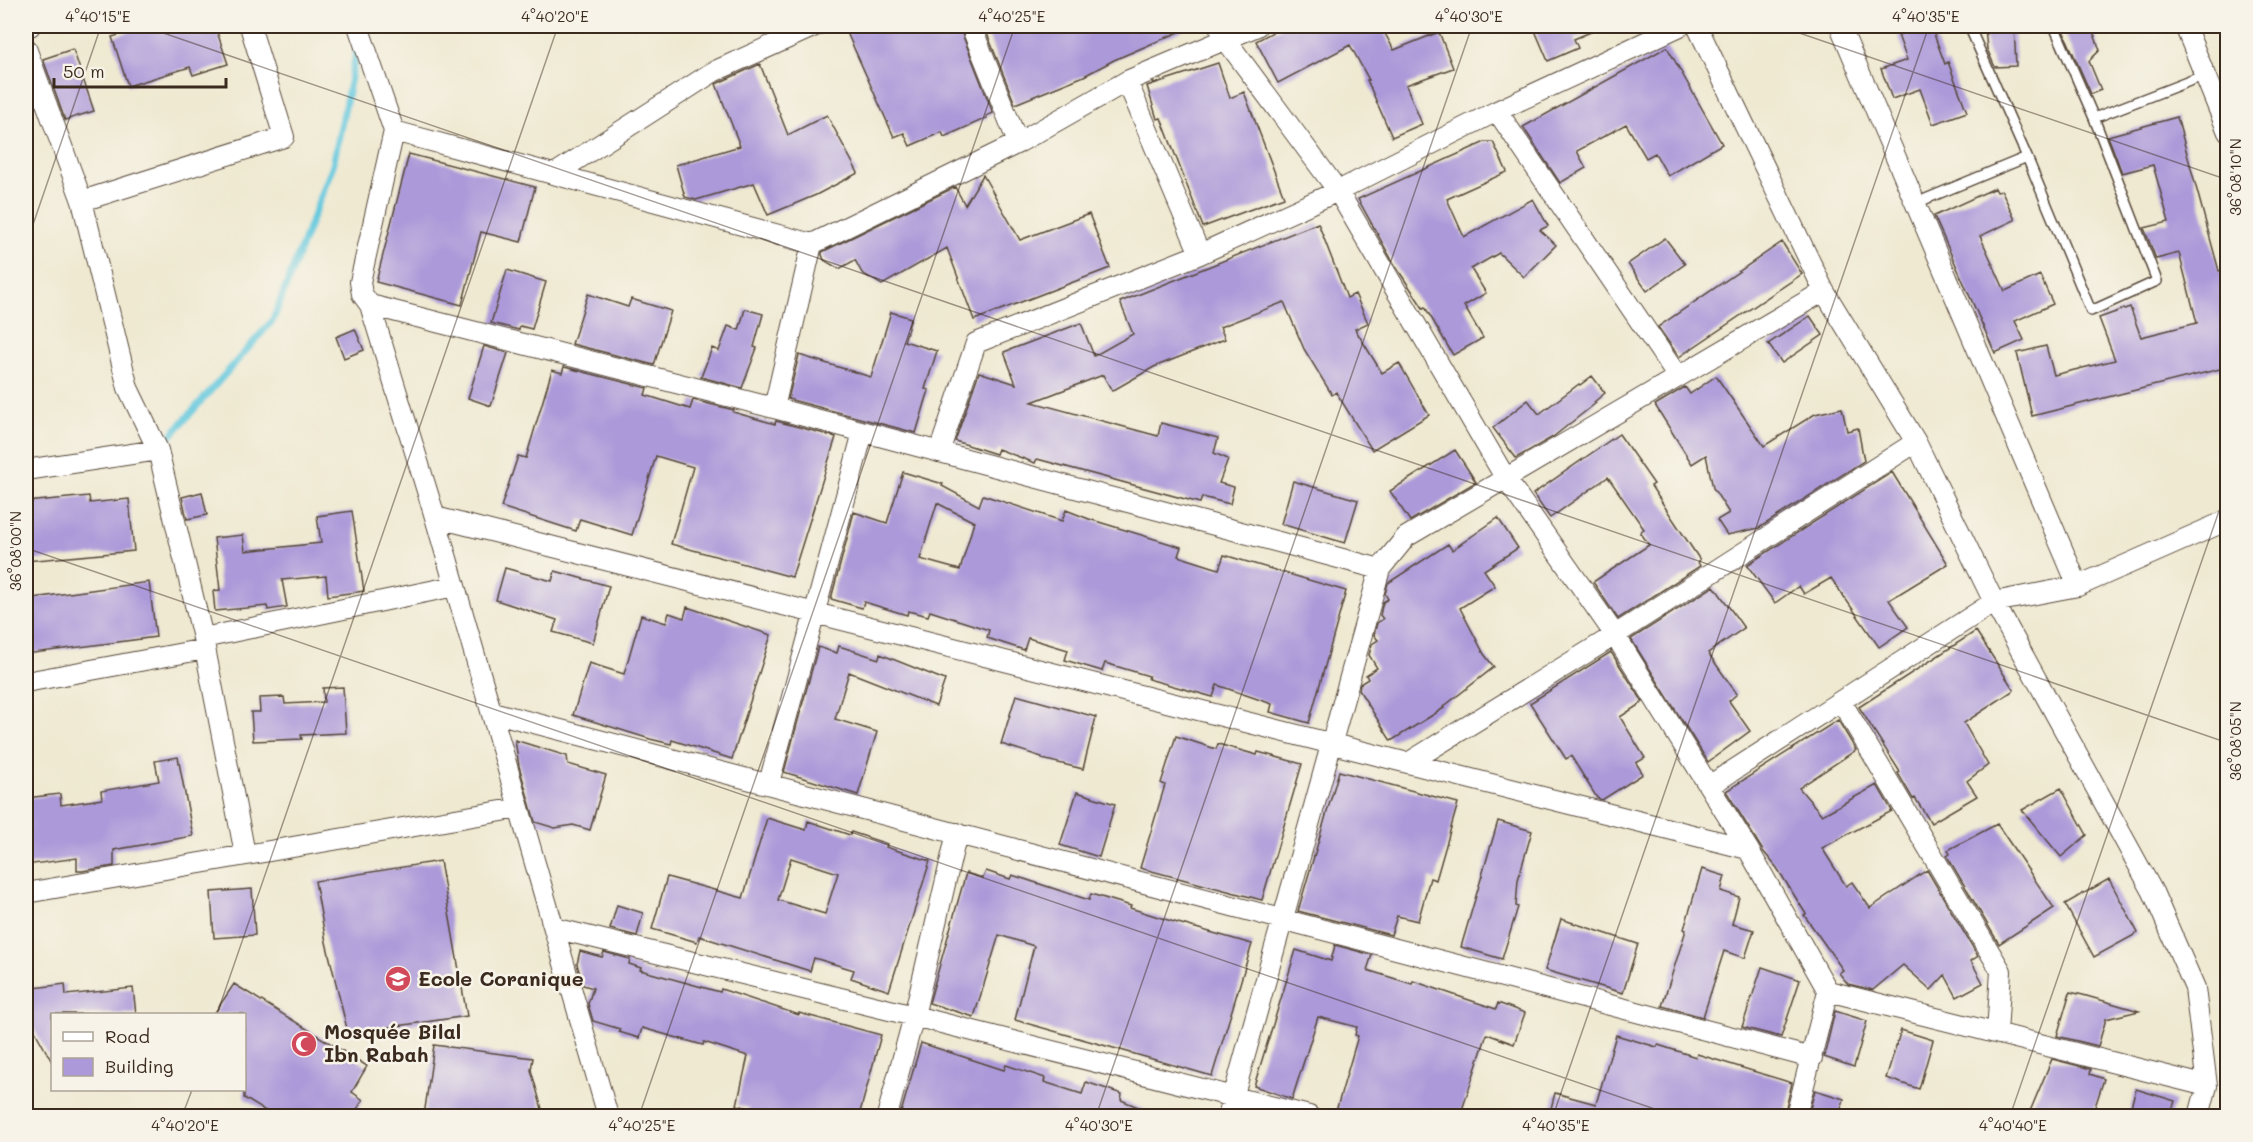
<svg xmlns="http://www.w3.org/2000/svg" width="2253" height="1142" font-family="Mali,sans-serif">
	<rect width="100%" height="100%" fill="#f7f3e8"/>
	<filter id="ink" filterUnits="userSpaceOnUse"><feTurbulence type="fractalNoise" baseFrequency=".0167" numOctaves="2"/><feDisplacementMap in="SourceGraphic" scale="12" xChannelSelector="R" yChannelSelector="G"/><feConvolveMatrix kernelMatrix="1 2 1 2 8 2 1 2 1" color-interpolation-filters="sRGB"/></filter>
	<filter id="wash" filterUnits="userSpaceOnUse"><feTurbulence type="fractalNoise" baseFrequency=".008" numOctaves="4" result="noise"/><feDisplacementMap in="SourceGraphic" scale="24" xChannelSelector="R" yChannelSelector="G"/><feGaussianBlur stdDeviation="1.35" result="paint"/><feColorMatrix in="noise" values="0 0 0 0 0 0 0 0 0 0 0 0 0 0 0 0 0 1.4 0 .05"/><feComposite in="paint" operator="in"/></filter>
	<g filter="url(#wash)">
		<rect width="100%" height="100%" fill="#efe9d1"/>
		<g fill="none" stroke-linecap="round" stroke-linejoin="round">
			<path stroke="#61c8de" stroke-width="7" d="M159,449L273,320L333,165L358,43"/>
		</g>
		<g id="blocks">
			<path fill="#ac99d9" fill-rule="evenodd" d="M149,26H215L228,64L193,75L190,67L128,86L112,37Z
				M844,26H959L993,113L986,116L987,118L944,137L942,132L910,146L904,133L894,137Z
				M984,26H1193L1114,60L1084,76L1015,104Z
				M1284,26H1387L1382,28L1394,50L1439,32L1453,68L1406,85L1422,124L1392,137L1367,80H1369L1350,45L1278,83L1256,41Z
				M1533,26H1605L1574,39L1578,48L1548,61Z
				M1906,26H1931L1945,64L1948,62L1967,112L1933,124L1920,89L1892,99L1881,69L1907,60L1898,35L1908,31Z
				M2014,26L2016,66L1995,67L1987,49L1985,28Z
				M2061,26H2091L2100,50L2089,61L2101,90L2091,94Z
				M1667,47L1722,144L1668,176L1655,153L1646,158L1626,124L1577,151L1586,168L1560,183L1523,127Z
				M73,49L94,111L65,120L43,59Z
				M1218,63L1230,98L1244,92L1284,197L1203,227L1161,118L1157,119L1147,86Z
				M760,64L788,135L827,115L858,173L816,195L768,215L754,183L696,200L685,197L676,165L740,146L716,84Z
				M2177,117L2219,271L2224,270L2228,285V367L2032,416L2017,353L2046,346L2054,375L2115,360L2099,318L2130,307L2141,337L2197,323L2179,253L2156,259L2144,228L2169,222L2153,165L2122,173L2108,136Z
				M1485,142H1493L1507,172L1447,199L1464,237L1533,199L1548,226L1540,230L1556,245L1524,277L1499,253L1471,269L1486,293L1464,306L1483,338L1453,355L1425,307L1423,308L1393,262L1358,199Z
				M409,154L535,187L521,242L481,232L462,305L376,282Z
				M983,175L1020,240L1089,214L1110,268L974,320L947,248L882,285L862,273L855,260L839,269L824,260L822,255V252L955,187L965,205Z
				M1995,188L1997,192L2002,191L2015,220L1980,236L2005,291L2040,275L2053,304L2015,321L2024,340L1995,353L1934,216Z
				M1318,223L1347,298L1355,294L1368,323L1355,329L1382,373L1399,363L1429,415L1372,450L1336,392L1332,395L1304,349L1284,302L1220,327L1225,339L1154,367L1112,391L1103,375L1032,402L1158,436L1161,423L1218,438L1214,453L1228,459L1219,483L1234,487L1230,504L1202,497L1200,503L1037,459L1035,463L998,449L996,454L955,441L979,372L1016,384L1004,352L1081,323L1094,356L1133,334L1120,302Z
				M1665,238L1685,264L1647,291L1628,264Z
				M1782,242L1802,274L1679,357L1658,327Z
				M507,270L546,282L532,329L520,326L519,330L491,323Z
				M588,294L628,307L631,299L671,311L654,365L572,344Z
				M745,309L763,314L754,347L757,348L742,388L701,377L712,348L719,351L728,326L739,330Z
				M891,312L911,318L904,341L937,351L925,389L929,390L916,433L788,399L799,355L871,377Z
				M1810,316L1823,335L1782,363L1768,344Z
				M355,329L364,350L344,358L336,337Z
				M484,346L508,353L491,406L468,398Z
				M564,367L647,388L645,395L690,409L693,400L734,410L733,412L775,424L776,421L836,437L792,577L671,544L693,467L656,456L632,535L580,519L576,531L501,507L518,456L526,458L552,370L562,373Z
				M1592,376L1605,393L1594,402L1596,403L1553,437L1516,458L1493,428L1528,400L1539,414L1579,384L1580,385Z
				M1716,376L1764,446L1815,414L1842,408L1847,431L1858,428L1864,461L1759,528L1727,535L1717,520L1729,513L1713,488L1706,455L1692,464L1655,405L1685,387L1690,394Z
				M1619,434L1654,484L1651,486L1700,560L1698,562L1700,566L1618,619L1593,582L1649,545L1640,532L1644,529L1608,477L1550,518L1533,494Z
				M1455,450L1476,482L1410,521L1390,491Z
				M903,472L943,484L942,486L979,506L983,495L1062,521L1066,510L1089,519L1181,547L1178,556L1219,569L1224,555L1346,591L1309,723L1270,712L1272,704L1217,685L1213,697L1148,679L1149,676L1105,663L1102,671L1065,660L1068,650L1028,638L1024,650L987,638L989,630L930,611L928,616L908,611L907,615L864,602L862,608L831,599L854,512L887,523ZM937,503L974,522L960,570L920,559Z
				M1892,472L1948,564L1889,600L1908,627L1879,647L1831,578L1804,594L1799,586L1775,603L1747,565Z
				M1293,481L1358,500L1345,543L1281,524Z
				M202,492L207,515L187,519L182,497Z
				M89,496L90,503L129,499L134,551L26,561V502Z
				M352,511L364,591L328,596L326,576L282,580L287,607L268,610L267,606L215,611L213,591L220,590L214,538L243,535L245,551L321,543L317,516Z
				M1498,518L1518,548L1484,570L1495,586L1460,608L1484,654L1494,667L1443,707L1444,708L1391,741L1359,690L1360,684L1368,679L1366,675L1377,668L1369,655L1372,644L1378,640L1374,635L1377,623L1383,619L1380,615L1383,602L1388,599L1385,594L1388,583L1448,544L1452,550Z
				M505,568L552,581L555,571L609,586L593,643L553,632L557,620L496,600Z
				M149,582L156,637L26,654V599Z
				M1714,586L1744,628L1708,653L1737,694L1729,701L1750,731L1708,762L1631,639Z
				M687,607L771,635L732,759L672,740L671,744L650,739L573,715L589,663L624,674L641,615L666,623L669,613L684,618Z
				M1976,631L2014,690L1964,723L1988,765L1967,781L1977,796L1931,823L1915,798L1913,799L1898,773L1900,772L1859,707Z
				M839,646L879,659L880,654L945,680L936,706L849,672L835,719L877,732L858,795L784,772L818,647L837,653Z
				M1611,652L1643,702L1620,717L1645,758L1636,763L1643,774L1602,800L1597,798L1571,756L1566,759L1530,703Z
				M343,687L346,733L301,735L302,739L253,741L251,712H260L259,698L284,697L285,704L324,702L323,688Z
				M1016,695L1096,717L1083,769L1042,759V757L1001,744Z
				M1838,720L1856,750L1799,788L1822,815L1877,785L1892,811L1822,848L1846,886L1852,882L1870,908L1927,870L1978,956L1971,961L1983,983L1957,997L1945,975L1931,990L1903,965L1873,990L1848,984L1839,973L1843,970L1804,915L1806,914L1777,868L1763,851L1726,791Z
				M1176,736L1216,749L1218,744L1257,755L1258,752L1302,764L1262,900L1140,868L1165,785L1161,783Z
				M515,740L567,756L568,764L606,775L590,830L573,825L555,828L535,822L519,766Z
				M178,757L193,836L114,850V866L82,871H77V858L26,865V798L60,794L61,805L102,799L101,791L159,781L155,761Z
				M1339,771L1458,803L1436,880L1430,878L1418,921L1397,916L1391,935L1298,911Z
				M2061,788L2087,835L2061,857L2022,810Z
				M1077,792L1115,804L1099,857L1060,845Z
				M767,818L806,830L808,821L850,835L851,832L887,844L886,847L930,861L889,991L851,978L854,970L814,958L810,971L699,936L697,942L652,929L667,877L743,898ZM791,858L838,873L825,914L778,900Z
				M1498,821L1532,831L1518,880L1516,906L1518,907L1502,959L1461,947Z
				M1997,824L2054,908L1999,944L1947,856L1950,854L1948,850Z
				M440,861L467,1016L348,1033L326,942L315,881Z
				M1702,869L1725,876L1721,891L1739,897L1732,924L1754,930L1745,958L1724,951L1703,1017L1662,1006L1686,930L1684,929Z
				M986,871L1010,879L1012,875L1089,900L1091,894L1131,906L1130,908L1171,921L1252,944L1212,1076L1015,1020L1034,946L999,935L974,1017L929,1003L966,873L983,878Z
				M2109,879L2138,933L2094,957L2065,904Z
				M252,889L255,935L214,938L211,892Z
				M617,905L643,913L637,936L610,929Z
				M1561,919L1638,944L1623,993L1545,970Z
				M1335,945L1372,955L1367,970L1412,984L1413,981L1496,1009L1498,1003L1525,1013L1514,1044L1487,1034L1460,1116H1356L1336,1111L1358,1036L1355,1035L1357,1027L1318,1017L1292,1099L1254,1086L1296,950L1331,961Z
				M580,951L602,957L604,952L630,959L629,964L641,968L640,970L720,992L721,989L799,1015V1013L881,1035L859,1116H746L749,1108L737,1105L748,1056L704,1042L703,1045L642,1028L639,1038L619,1032L620,1029L593,1021L588,1004L593,988L583,985L577,964Z
				M1762,967L1800,980L1781,1037L1742,1027Z
				M65,984L66,995L133,988L136,1014H52V1062L26,1015V989Z
				M234,984L367,1066L352,1092L363,1100L353,1116H274L244,1098V1014H214Z
				M2070,992L2083,995L2139,1011L2106,1019L2098,1046L2057,1036Z
				M1835,1011L1867,1021L1854,1067L1824,1057Z
				M1901,1030L1933,1040L1919,1089L1886,1078Z
				M1616,1035L1657,1047L1658,1045L1696,1057L1697,1054L1792,1083L1784,1116H1549L1555,1093L1596,1104Z
				M921,1043L1004,1070L1006,1065L1045,1078L1044,1082L1082,1094L1086,1082L1122,1094L1121,1100L1160,1116H900Z
				M434,1045L533,1058L531,1070L544,1116H424Z
				M2052,1059L2091,1069L2090,1074L2104,1079L2092,1116H2028Z
				M2136,1089L2175,1101L2170,1116H2128Z
				M1815,1090L1844,1099L1839,1116H1808Z"/>
		</g>
	</g>
	<g filter="url(#ink)">
		<use href="#blocks" fill-opacity="0" stroke="#564739" stroke-width="1.5"/>
		<g fill="none" stroke-linecap="round" stroke-linejoin="round">
			<g stroke="#564739" stroke-width="12">
				<path id="service" d="M1969,26L2027,157L2091,311L2157,281L2094,118L2054,26
					M2094,118L2205,75
					M1916,203L2027,157"/>
			</g>
			<g stroke="#564739" stroke-width="22">
				<path id="minor" d="M358,26L394,131L360,282L362,294L370,305L435,517L608,1116
					M971,26L1018,143
					M1219,26L1226,40L1338,191L1506,479L1615,635L1748,849L1828,991L1796,1116
					M1697,26L1824,291L1916,442L1994,602L2153,892L2195,988L2207,1086L2199,1116
					M1840,26L2078,586
					M2185,26L2228,132
					M26,27L30,26
					M26,48L82,201L128,388L158,450L203,638L245,854
					M1127,81L1200,254
					M1497,111L1678,377
					M394,131L812,244
					M556,173L713,72L815,26
					M82,201L284,137L250,26
					M370,305L774,408L1380,569
					M774,408L812,244L1018,143L1127,81L1257,26
					M939,452L976,343L1200,254L1338,191L1497,111L1680,26
					M26,470L158,450
					M435,517L1748,849
					M203,638L455,586
					M26,682L205,649
					M1841,701L2001,971L1997,1033
					M492,712L1812,1058
					M1408,763L1615,635L1916,442
					M769,783L863,432
					M1709,786L1994,602L2078,586L2228,520
					M26,893L519,808
					M554,928L914,1016L1309,1116
					M1828,991L2207,1086
					M887,1116L914,1016L957,833
					M1228,1116L1380,569L1406,537L1824,291"/>
			</g>
			<use href="#service" stroke="#fff" stroke-width="9"/>
			<use href="#minor" stroke="#fff" stroke-width="20"/>
		</g>
	</g>
	<path fill="none" stroke="#3b2a1e" stroke-width="1.5" stroke-opacity="0.45" d="M143,26L2228,743M1779,26L2228,180M26,245L101,26M26,548L1675,1116M217,1014L558,26M26,1112L39,1116M182,1116L192,1090M639,1116L1015,26M1096,1116L1472,26M1553,1116L1929,26M2010,1116L2228,485"/>
	<defs>
		<g id="school-disc" transform="scale(1.35)"><circle r="9.5" fill="#d1495b" stroke="#f7f3e8"/><path d="M0-5L7-2L0 1L-7-2ZM-4 1L0 2.5L4 1V4Q0 6-4 4Z" fill="#fff"/></g>
		<g id="mosque-disc" transform="scale(1.35)"><circle r="9.5" fill="#d1495b" stroke="#f7f3e8"/><path d="M3.5-4.9A6 6 0 1 0 3.5 4.9A5 5 0 1 1 3.5-4.9Z" fill="#fff"/></g>
	</defs>
	<g fill-rule="evenodd">
		<use href="#school-disc" x="398" y="979"/>
		<use href="#mosque-disc" x="304" y="1044"/>
	</g>
	<g text-anchor="middle" stroke-width="5" stroke-linejoin="round" paint-order="stroke">
		<g font-size="20" font-weight="bold" fill="#3b2a1e" stroke="#f7f3e8" text-anchor="start">
			<text x="418" y="986">Ecole Coranique</text>
			<text x="324" y="1039">Mosquée Bilal<tspan x="324" dy="23">Ibn Rabah</tspan></text>
		</g>
	</g>
	<rect width="2253" height="1142" fill="none" stroke="#f7f3e8" stroke-width="66"/>
	<rect x="51" y="1013" width="195" height="78" fill="#f7f3e8" stroke="#aca397" stroke-width="1.5"/>
	<rect x="63" y="1032" width="30" height="9" fill="#ffffff" stroke="#aca397" stroke-width="1.5"/>
	<text x="105" y="1043" font-size="18" fill="#3b2a1e">Road</text>
	<rect x="63" y="1058" width="30" height="18" fill="#ac99d9" stroke="#aca397" stroke-width="1.5"/>
	<text x="105" y="1073" font-size="18" fill="#3b2a1e">Building</text>
	<path d="M54 78v9h172v-9" fill="none" stroke="#3b2a1e" stroke-width="3"/>
	<text x="63" y="78" font-size="18" fill="#3b2a1e" stroke="#f7f3e8" stroke-width="4.5" paint-order="stroke">50 m</text>
	<rect x="33" y="33" width="2187" height="1076" fill="none" stroke="#3b2a1e" stroke-width="2"/>
	<g font-size="15" text-anchor="middle" fill="#3b2a1e">
		<text x="98" y="22">4°40'15"E</text>
		<text x="555" y="22">4°40'20"E</text>
		<text x="1012" y="22">4°40'25"E</text>
		<text x="1469" y="22">4°40'30"E</text>
		<text x="1926" y="22">4°40'35"E</text>
		<text transform="translate(2236 177) rotate(-90)" y="5">36°08'10"N</text>
		<text transform="translate(16 551) rotate(-90)" y="5">36°08'00"N</text>
		<text transform="translate(2236 741) rotate(-90)" y="5">36°08'05"N</text>
		<text x="185" y="1131">4°40'20"E</text>
		<text x="642" y="1131">4°40'25"E</text>
		<text x="1099" y="1131">4°40'30"E</text>
		<text x="1556" y="1131">4°40'35"E</text>
		<text x="2013" y="1131">4°40'40"E</text>
	</g>
</svg>
